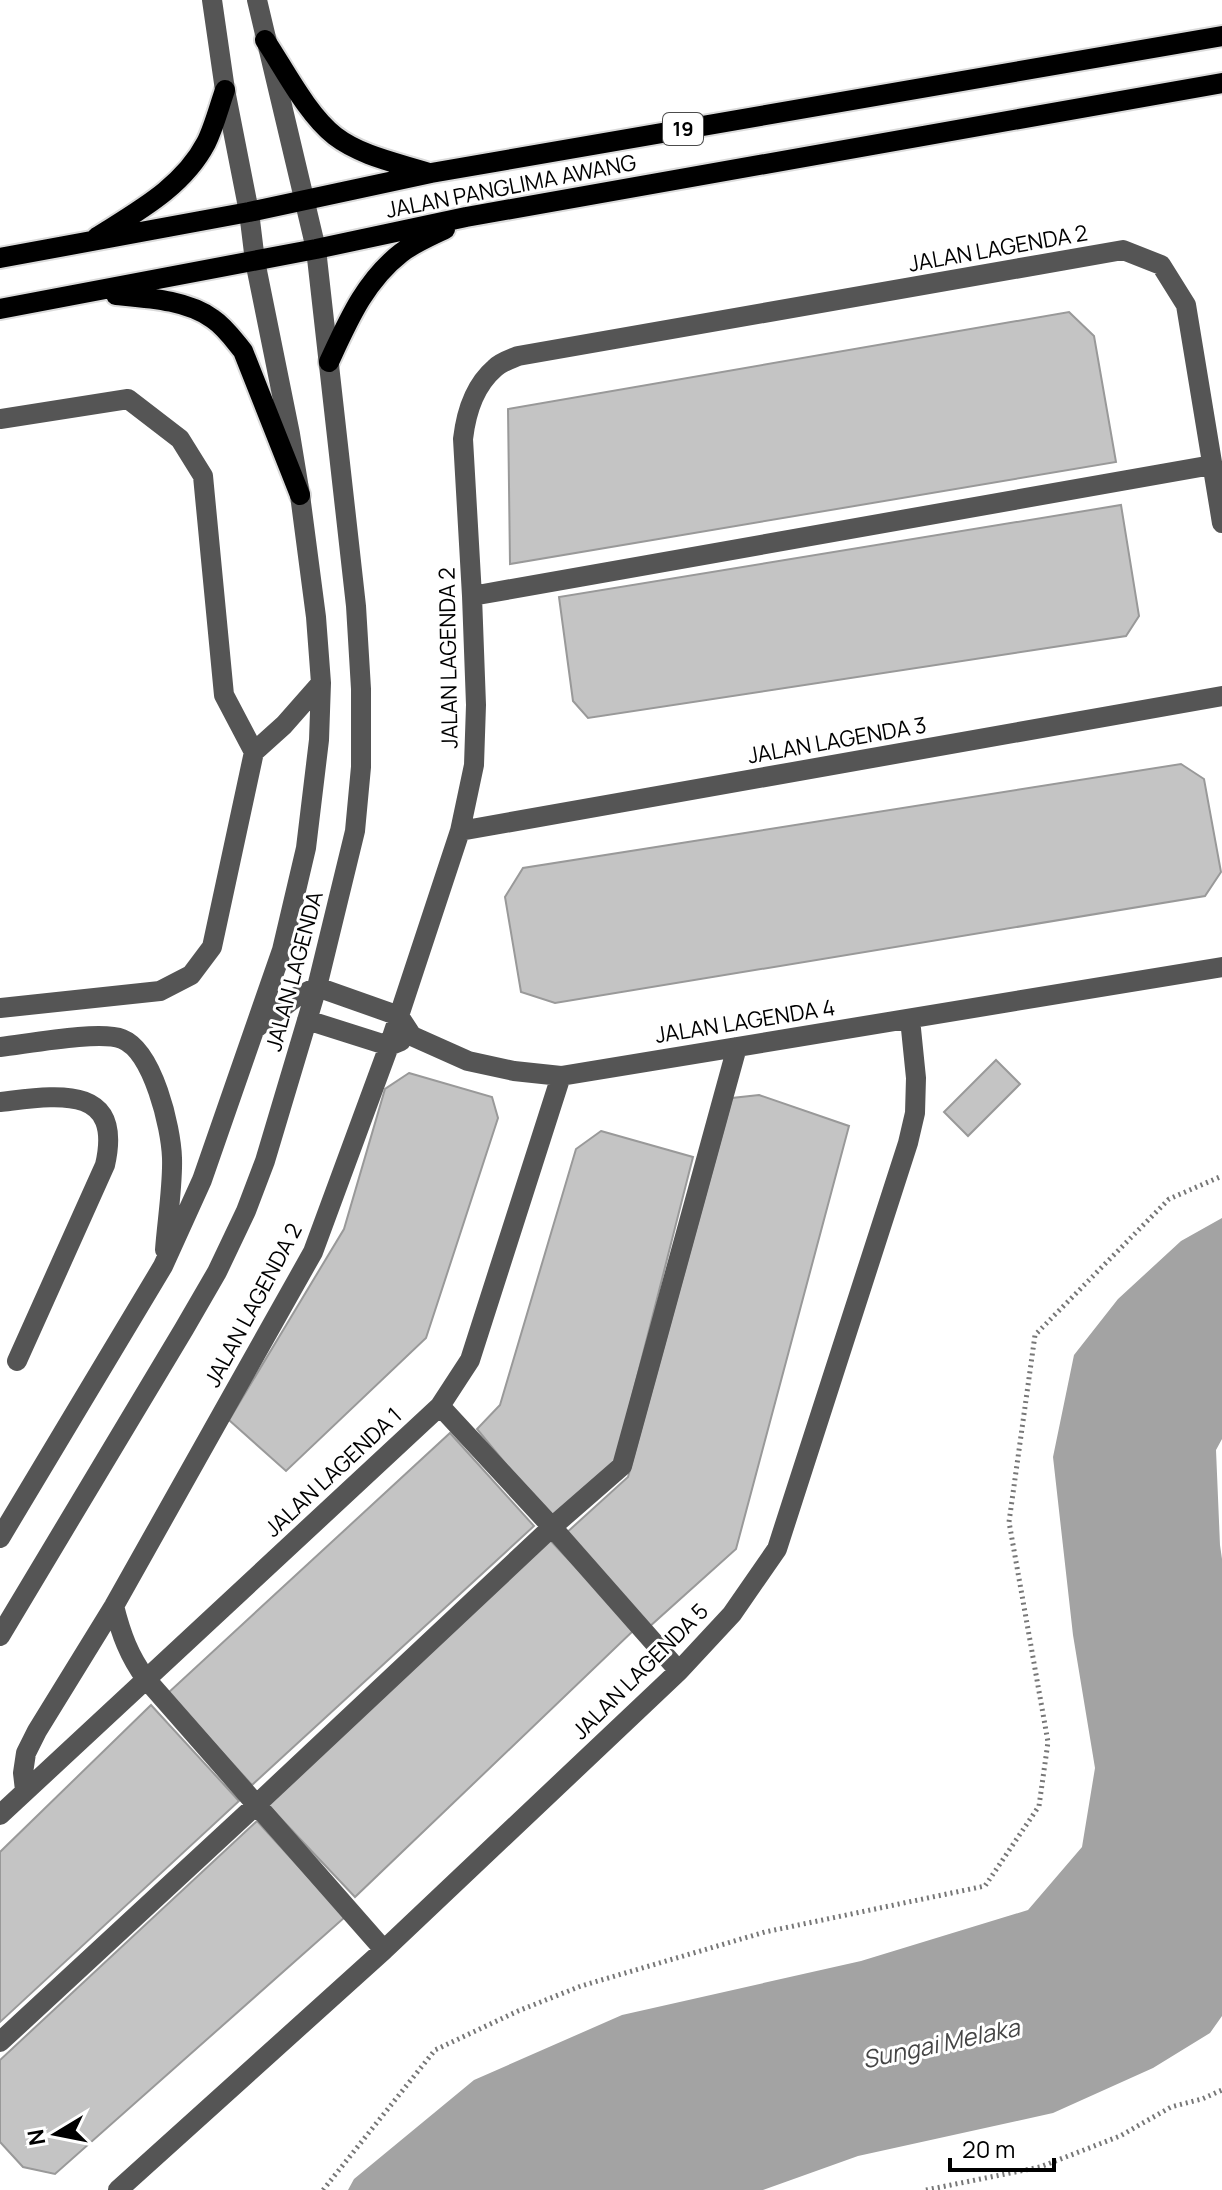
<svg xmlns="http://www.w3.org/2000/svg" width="1222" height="2190" font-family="Manrope,sans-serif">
	<rect width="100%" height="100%" fill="#fff"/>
	<path fill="#a3a3a3" d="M1222,1218V1439L1216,1450L1220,1545L1222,1559V2016L1210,2033L1153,2068L1053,2113L858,2156L763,2190H348L354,2179L474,2080L622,2015L861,1961L1028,1910L1082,1847L1095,1768L1073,1635L1053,1457L1074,1355L1118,1299L1181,1241Z"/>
	<path fill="#c4c4c4" stroke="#999" stroke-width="2" d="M1069,312L1094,336L1116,462L510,564L508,409Z
		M1121,505L1139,616L1126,636L588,718L573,701L559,597Z
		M1181,764L1204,779L1221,872L1205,896L555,1003L521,992L505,897L523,868Z
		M996,1060L1020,1084L968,1136L944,1112Z
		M409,1073L492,1097L498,1118L426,1338L286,1471L229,1420L344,1229L385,1089Z
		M759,1095L849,1126L736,1549L649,1627L564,1535L628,1477L732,1098Z
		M601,1131L693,1157L616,1460L552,1520L477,1429L500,1405L576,1149Z
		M450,1433L534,1526L252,1785L168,1693Z
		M547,1537L635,1629L355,1897L268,1805Z
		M151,1705L239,1801L0,2022V1852Z
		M257,1821L345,1917L55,2174L23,2167L0,2142V2060Z"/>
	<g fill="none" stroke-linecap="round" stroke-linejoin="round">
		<g stroke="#dbdbdb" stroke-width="24">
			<path id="major" d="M265,40C285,70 307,114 335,136C361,156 398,163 429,173
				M97,237C138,211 183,187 206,143C214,127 219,107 225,90
				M0,258L249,212L431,173L1222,36
				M116,295C148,298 187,300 213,319C225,327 234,340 243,351L300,495
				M0,309L316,249L466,217L1222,83
				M329,362C348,321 365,281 401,253C414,243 431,236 445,229"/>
		</g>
		<path stroke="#777" stroke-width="5" stroke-dasharray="2 4" stroke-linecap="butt" d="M323,2190L435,2050L518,2011L581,1986L765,1932L985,1886L1039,1806L1048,1742L1009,1522L1035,1335L1169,1199L1222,1176
			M926,2190L1040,2167L1120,2136L1171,2107L1202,2099L1222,2090"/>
		<path stroke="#555" stroke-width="20" d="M0,419L128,399L180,439L203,476L224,695L254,752
			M472,596L1212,465
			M460,831L1222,696
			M0,1008L160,991L191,975L212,947L254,752L284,725L321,683
			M307,1020L389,1046L401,1041
			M256,1028L296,997L317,987L399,1016L412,1036L468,1061L514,1071L561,1076L1222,967
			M0,1047C27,1044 100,1030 122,1039C153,1051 171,1127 172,1158C173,1185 167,1222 165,1250
			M0,1102C54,1096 124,1082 105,1165L17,1361
			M440,1406L552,1527L679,1671
			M0,1538L163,1266L202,1180L282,950L306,848L319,740L321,683L316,617L300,495L290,434L255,261L249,212L225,90L212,0
			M114,1606C121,1634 129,1656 146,1679L384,1950
			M0,1636L184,1329L217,1272L246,1211L265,1161L317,987L355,831L361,767V689L356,606L316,249L257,0
			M25,1790L23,1773L26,1753L37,1731L114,1606L313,1252L389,1046L460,831L474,765L476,705L472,596L463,439C466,413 474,386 495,368C501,362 511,359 518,356L1123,250L1161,265L1186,305L1222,523
			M0,1815L440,1406L470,1360L561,1076
			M0,2042L256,1805L552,1527L622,1466L737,1047
			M118,2190L384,1950L679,1671L732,1614L777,1549L908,1143L915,1113L916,1078L910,1019"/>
		<use href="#major" stroke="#000" stroke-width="20"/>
	</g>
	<g text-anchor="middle" stroke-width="6" stroke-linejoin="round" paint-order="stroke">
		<rect fill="#fff" stroke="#4c4c4c" stroke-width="2" x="663" y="113" width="40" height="32" rx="6"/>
		<g font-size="20" font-weight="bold" fill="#000">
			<text x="683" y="136">19</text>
		</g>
		<g font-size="22" fill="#000" stroke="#fff">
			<text transform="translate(511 186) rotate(-11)" y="8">JALAN PANGLIMA AWANG</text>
			<text transform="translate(998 248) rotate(-10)" y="8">JALAN LAGENDA 2</text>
			<text transform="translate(448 658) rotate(-91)" y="8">JALAN LAGENDA 2</text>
			<text transform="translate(837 740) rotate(-10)" y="8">JALAN LAGENDA 3</text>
			<text transform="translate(294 971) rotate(-75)" y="8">JALAN LAGENDA</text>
			<text transform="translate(745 1021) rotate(-9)" y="8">JALAN LAGENDA 4</text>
			<text transform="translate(253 1305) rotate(-62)" y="8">JALAN LAGENDA 2</text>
			<text transform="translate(333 1472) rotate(-43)" y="8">JALAN LAGENDA 1</text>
			<text transform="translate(640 1671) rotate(-45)" y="8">JALAN LAGENDA 5</text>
		</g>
		<g font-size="24" font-style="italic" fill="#444" stroke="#fff">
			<text transform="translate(941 2044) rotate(-12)" y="8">Sungai Melaka</text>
		</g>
	</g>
	<g transform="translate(56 2134) rotate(260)" stroke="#ffffff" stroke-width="6" paint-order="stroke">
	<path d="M0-6L14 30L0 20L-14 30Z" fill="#000000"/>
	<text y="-12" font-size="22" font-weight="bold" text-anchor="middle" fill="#000000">N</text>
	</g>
	<path d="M950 2158v12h104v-12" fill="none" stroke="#000000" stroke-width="4"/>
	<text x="962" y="2158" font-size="24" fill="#000000" stroke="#ffffff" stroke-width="6" paint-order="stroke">20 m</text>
</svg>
